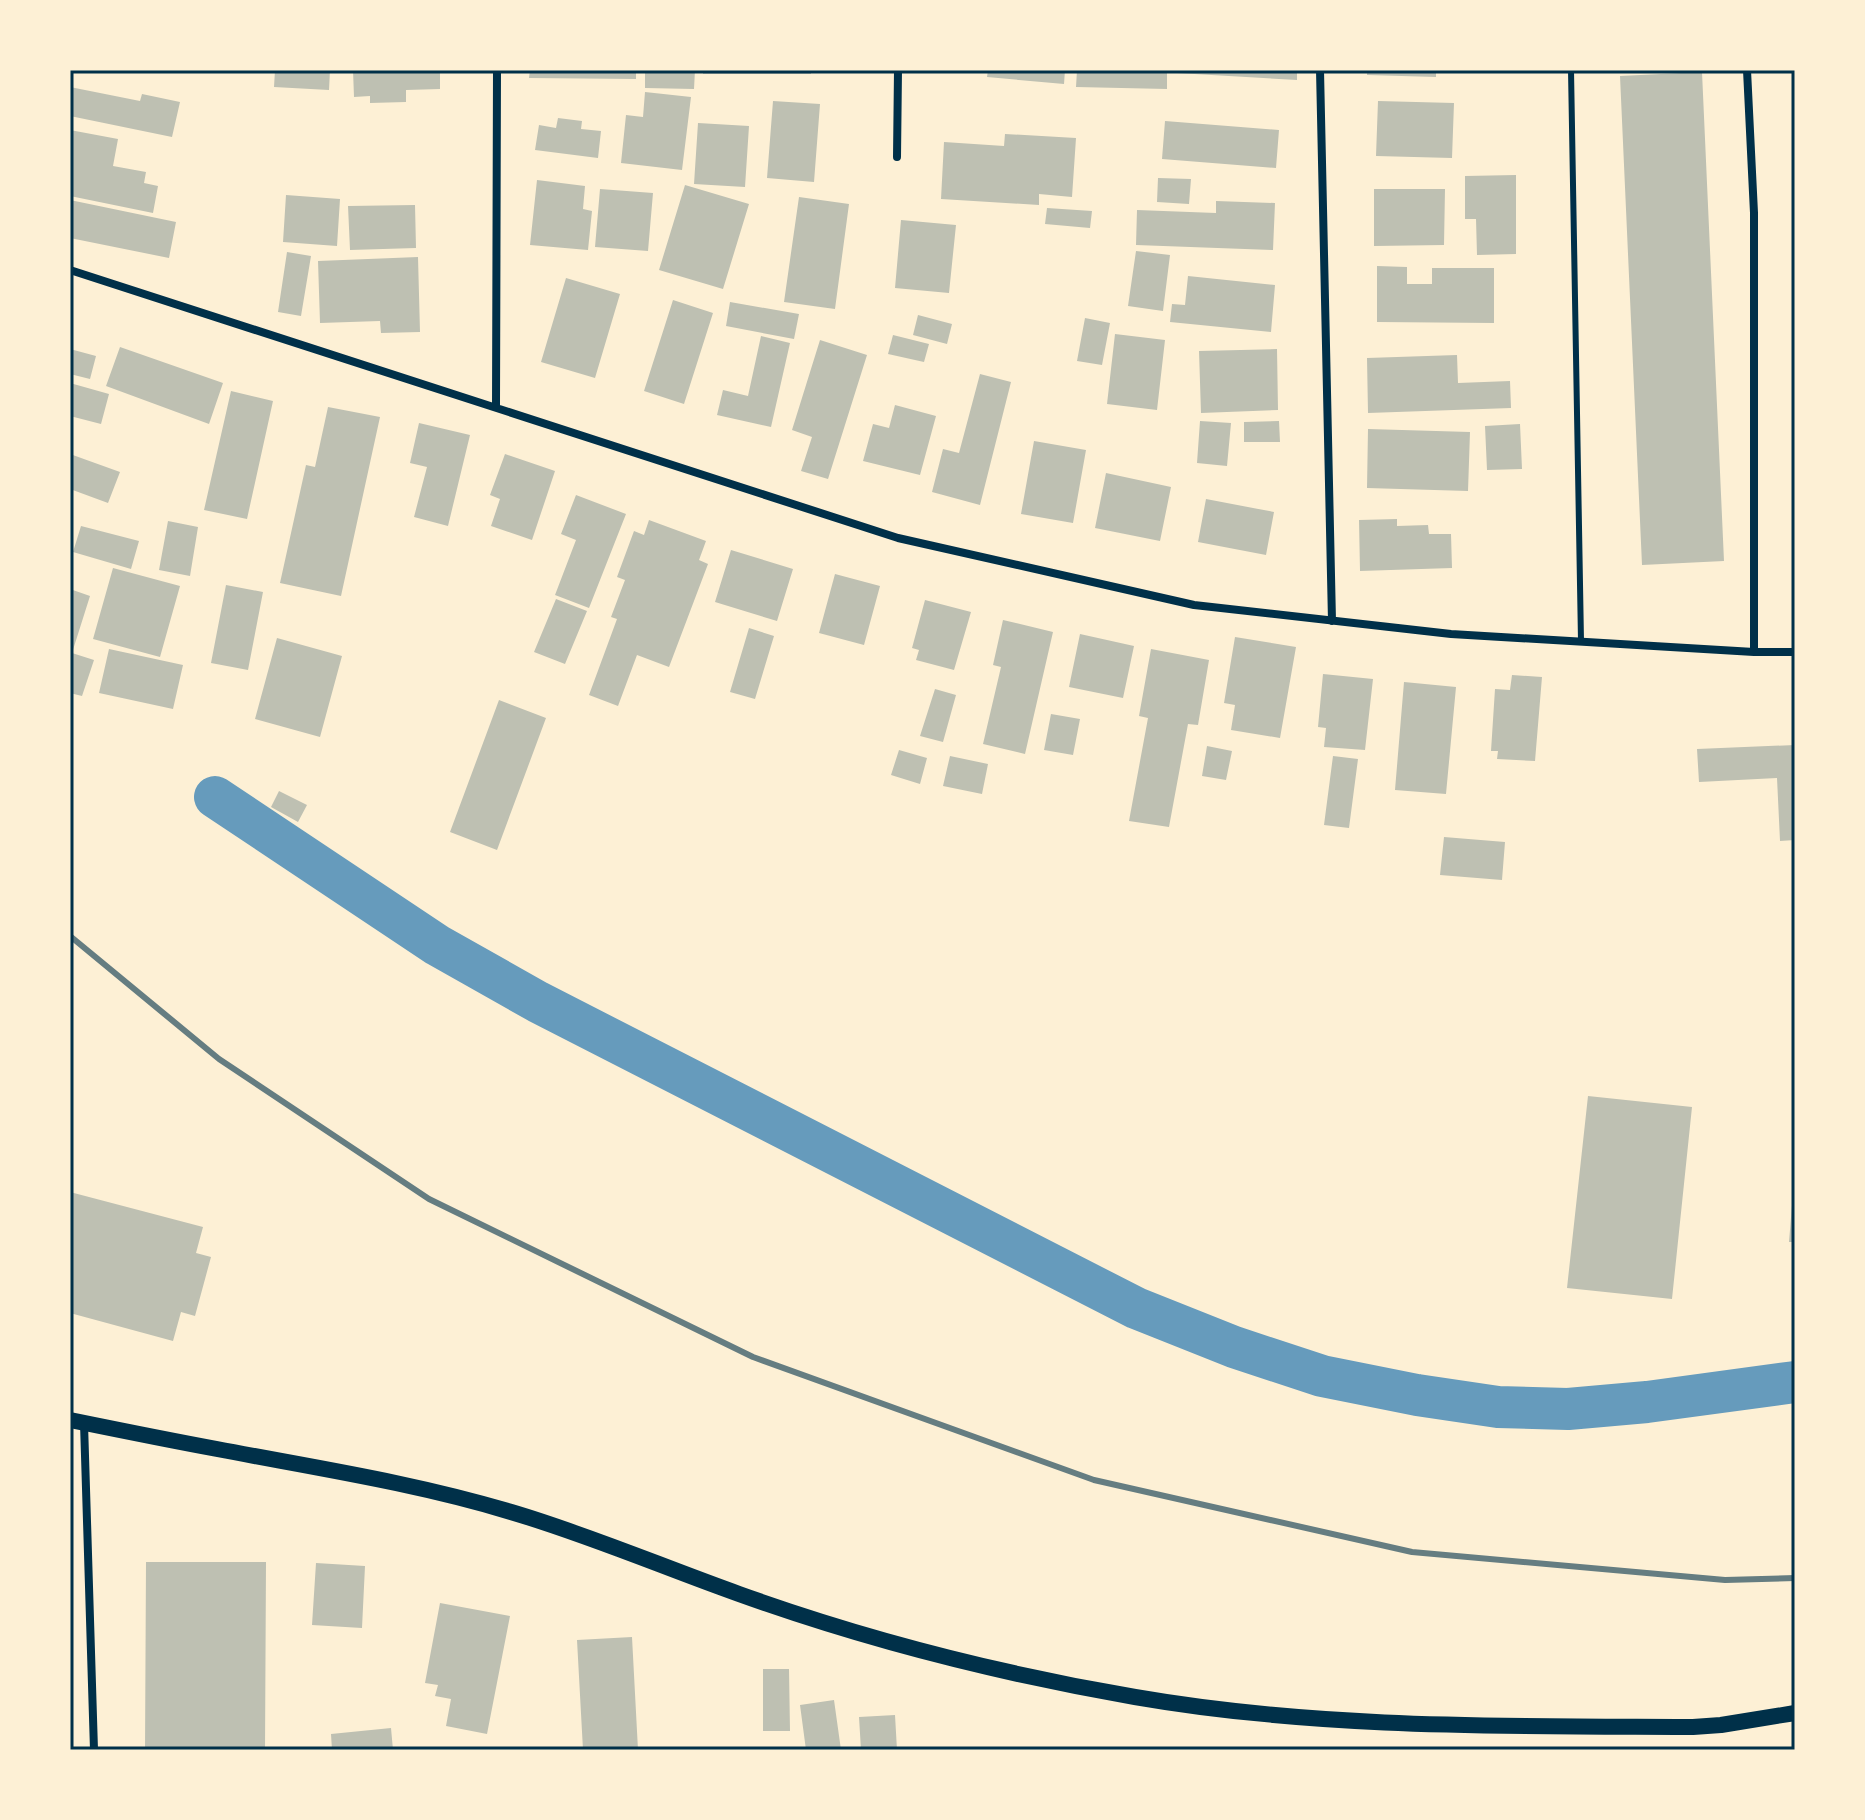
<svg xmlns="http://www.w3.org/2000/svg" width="1865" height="1820" font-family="'Noto Sans',sans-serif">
	<rect width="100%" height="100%" fill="#fdf0d5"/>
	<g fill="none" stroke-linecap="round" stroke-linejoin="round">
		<path stroke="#669bbc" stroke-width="42" d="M215,797L437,945L538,1002L1136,1308L1234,1347L1322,1376L1417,1395L1498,1407L1568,1409L1647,1402L1795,1382"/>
	</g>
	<path fill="#bec0b2" d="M275,70H330L329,90L274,87Z
		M353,70H440V89L406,90V102L370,103V96L354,97Z
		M530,70H636V79L529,78Z
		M645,70H695L694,89L645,88Z
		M703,70H811V74H703Z
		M988,70H1065L1064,84L987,77Z
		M1077,70H1167V89L1076,87Z
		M1177,70H1297V80L1177,73Z
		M1367,70H1436V77L1367,75Z
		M1702,72L1724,561L1642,565L1620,76Z
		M70,87L140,101L142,94L180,102L172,137L70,116Z
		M645,92L691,97L682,170L621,163L626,115L643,117Z
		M773,101L820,104L814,182L767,178Z
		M1378,101L1454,103L1452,158L1376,156Z
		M558,118L582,121L581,129L601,131L598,158L535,150L539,125L556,128Z
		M1165,121L1279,130L1276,168L1162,159Z
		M698,123L749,126L745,187L694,184Z
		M70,130L118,139L113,166L146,172L144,183L158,186L153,213L70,196Z
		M1005,134L1076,138L1072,197L1039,194V205L941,199L944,142L1004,146Z
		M1516,175V254L1477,255L1476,219H1465V176Z
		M1158,178L1191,179L1189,204L1157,202Z
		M537,180L585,186L583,209L592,211L588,250L530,245Z
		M685,185L749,204L723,289L659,270Z
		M600,189L653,193L648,251L595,247Z
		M1374,189H1445L1444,245L1374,246Z
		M286,195L340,199L337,246L283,242Z
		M799,197L849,204L835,309L784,302Z
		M70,200L176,222L169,258L70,238Z
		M1216,201L1275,203L1273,250L1136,245L1137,210L1216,213Z
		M415,205L416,248L350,250L348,206Z
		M1047,208L1092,211L1090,228L1045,224Z
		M901,220L956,225L949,293L895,288Z
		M1136,251L1170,255L1163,311L1128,306Z
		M287,252L311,256L301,316L278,312Z
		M418,257L420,332L381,333L380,321L320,323L318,261Z
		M1377,266L1407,267V284H1432V268H1494V323L1377,322Z
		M1188,276L1275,285L1271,332L1170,322L1172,304L1185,305Z
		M566,278L620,294L595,378L541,362Z
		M673,300L713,313L684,404L644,391Z
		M730,302L799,314L794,339L726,326Z
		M918,315L952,324L947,344L913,335Z
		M1085,318L1110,323L1102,365L1077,361Z
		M1115,334L1165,340L1157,410L1107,404Z
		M893,335L929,344L924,362L888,354Z
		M761,336L790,343L771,427L717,415L723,390L748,396Z
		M820,340L867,355L828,479L801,471L812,437L792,430Z
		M120,347L223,383L209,424L106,386Z
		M70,349L96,356L90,379L70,374Z
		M1277,349L1278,410L1201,413L1199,351Z
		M1457,355L1458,383L1510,381L1511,408L1368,413L1367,358Z
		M980,374L1011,382L980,505L932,492L943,449L959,453Z
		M70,383L109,394L101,424L70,416Z
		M231,391L273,401L247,519L204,510Z
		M895,405L936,416L920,475L863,461L873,424L889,428Z
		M328,407L380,417L341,596L280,583L306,465L315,467Z
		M1200,421L1231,423L1227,466L1197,463Z
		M1279,421L1280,442H1244V422Z
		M419,423L470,435L448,526L414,517L427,467L410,463Z
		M1520,424L1522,469L1487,470L1485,426Z
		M1368,429L1470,432L1468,491L1367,488Z
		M1034,441L1086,450L1073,523L1021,514Z
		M70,454L120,472L108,503L70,489Z
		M505,454L555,471L532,540L491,526L500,499L490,495Z
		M1106,473L1171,487L1160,541L1095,528Z
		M576,495L626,514L589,608L555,595L576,540L561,534Z
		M1206,499L1274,512L1266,555L1198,542Z
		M1397,519V526L1428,525L1429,534H1451L1452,568L1360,571L1359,520Z
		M649,520L706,541L699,560L708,564L669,667L637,655L618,706L589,695L617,619L611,617L625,580L617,577L634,531L644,535Z
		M168,521L198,527L190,576L159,570Z
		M81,526L139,541L131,569L73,552Z
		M731,550L793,569L777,621L715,602Z
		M113,568L180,586L160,657L93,639Z
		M835,574L880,586L864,645L819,633Z
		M226,585L263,592L248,670L211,663Z
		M70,589L90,596L72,653L94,660L82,696L70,693Z
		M556,599L587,611L565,664L534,652Z
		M925,600L971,612L954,670L916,660L919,650L912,648Z
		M1003,620L1053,632L1025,754L983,744L1001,667L993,665Z
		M749,628L774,636L755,699L730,692Z
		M1080,634L1134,646L1123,698L1069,687Z
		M1235,637L1296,647L1280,738L1231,730L1235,705L1224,703Z
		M277,638L342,656L320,737L255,719Z
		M109,649L183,665L173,709L99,693Z
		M1151,649L1209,660L1198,725L1188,724L1169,827L1129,821L1148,718L1139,716Z
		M1323,674L1373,679L1365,750L1324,747L1326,728L1318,727Z
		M1512,675L1542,677L1535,761L1497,759L1498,751H1491L1495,689L1510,690Z
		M1404,682L1456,687L1446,794L1395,790Z
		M935,689L956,695L943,742L920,736Z
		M499,700L546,718L497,850L450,832Z
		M1051,714L1080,719L1073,755L1044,750Z
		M1795,745V840L1780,841L1777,778L1699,782L1697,749Z
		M1207,746L1232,751L1226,780L1202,776Z
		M899,750L927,758L920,784L891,775Z
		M950,756L988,764L982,794L943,786Z
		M1333,756L1358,759L1349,828L1324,825Z
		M279,791L307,805L298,822L271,807Z
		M1444,837L1505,842L1502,880L1440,875Z
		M1588,1096L1692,1107L1672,1299L1567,1288Z
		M70,1192L203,1227L196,1253L211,1257L195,1316L181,1312L173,1341L70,1313Z
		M1793,1193H1795V1242H1789Z
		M146,1562H266L265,1750H145Z
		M316,1563L365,1566L362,1628L312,1625Z
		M440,1603L510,1616L487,1734L446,1726L451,1699L435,1696L438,1685L425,1683Z
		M632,1637L638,1750H583L577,1640Z
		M763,1669H789L790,1731H763Z
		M834,1700L841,1750H806L800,1705Z
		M895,1715L897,1750H861L859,1717Z
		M391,1728L393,1750H332L331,1734Z"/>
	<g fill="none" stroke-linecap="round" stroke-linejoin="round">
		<path stroke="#003049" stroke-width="6" d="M1571,70L1581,641"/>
		<path stroke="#003049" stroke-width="8" d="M1320,70L1332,621
			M1747,70L1754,213V652
			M897,157L898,70
			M70,270L898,538L1194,605L1451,634L1754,652H1795
			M496,407L497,70
			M84,1423L94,1750"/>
		<path stroke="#003049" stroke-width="16" d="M70,1420C119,1430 168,1440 217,1449C316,1468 415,1483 511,1512C589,1535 663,1567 739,1594C867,1640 1002,1674 1135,1697C1319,1729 1507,1726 1693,1727L1721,1725L1795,1713"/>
		<path stroke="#657d81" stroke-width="6" d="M70,936L219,1059L429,1199L753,1357L1094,1480L1412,1552L1725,1580L1795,1578"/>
	</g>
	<rect width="1865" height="1820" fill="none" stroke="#fdf0d5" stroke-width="144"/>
	<rect x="72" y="72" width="1721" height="1676" fill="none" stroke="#003049" stroke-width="3"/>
</svg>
